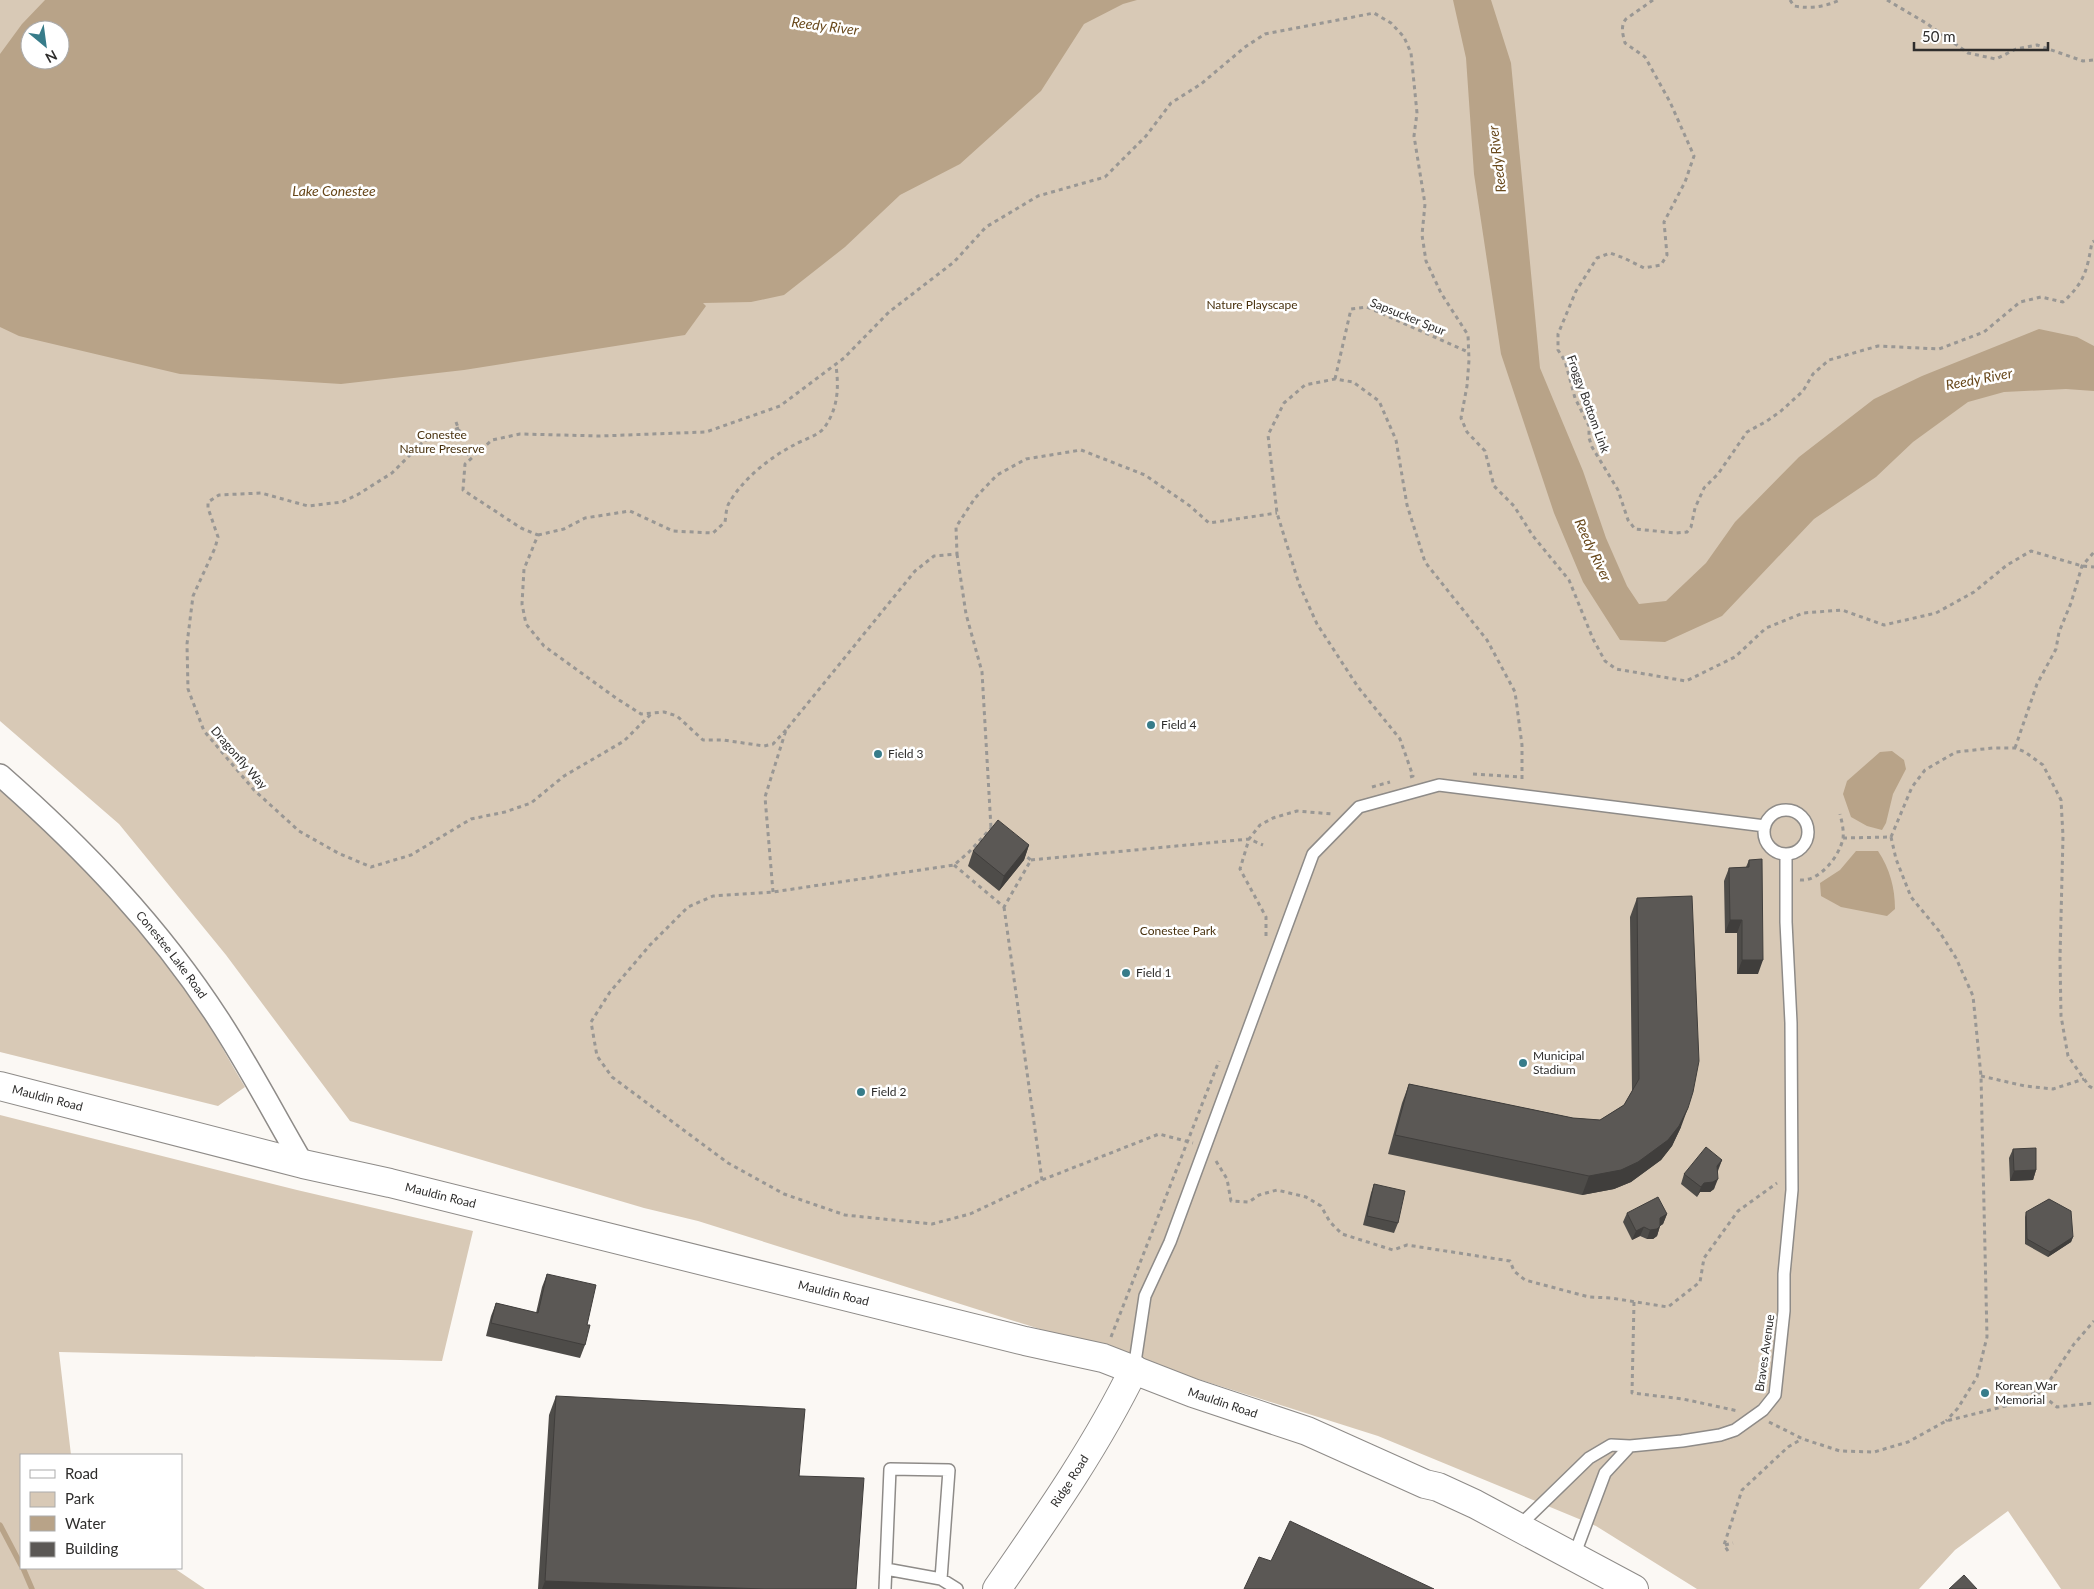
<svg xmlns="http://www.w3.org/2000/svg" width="2094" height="1589" font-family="Lato,sans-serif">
	<rect width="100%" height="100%" fill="#fbf8f4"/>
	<path fill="#d8c9b6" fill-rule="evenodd" d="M0,0H2094V1589H2061L2008,1511L1955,1550L1919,1589H1697L1596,1526L1378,1436L698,1221L644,1208L350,1121L226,955L119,824L0,721ZM30,30H60V60H30Z
		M0,790C79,859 151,936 208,1024C221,1044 232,1066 245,1087L218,1106L0,1052Z
		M0,1115L297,1190L473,1231L442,1361L59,1352L71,1455H21V1568H174L205,1589H0Z"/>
	<path fill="#b8a388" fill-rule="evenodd" d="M45,0H1137L1123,4L1084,24L1041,91L960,164L900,195L845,247L784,295L751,302L703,303L706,306L685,335L464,370L341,384L180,374L19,336L0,327V54L22,24ZM30,30H60V60H30Z
		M1453,0H1491L1511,63L1540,368L1583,471L1606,538L1627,586L1639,604L1666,601L1706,563L1735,522L1799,457L1874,399L1922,376L2039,329L2077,337L2094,346V391L2066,389L2004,392L1968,402L1913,442L1876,477L1814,519L1722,616L1665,642L1620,640L1583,582L1554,513L1501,354L1474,174L1466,58Z
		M1892,751L1904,760L1906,769L1893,794L1886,823L1882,830L1867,826L1851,817L1843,794L1847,781L1880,752Z
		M1856,851H1878C1890,869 1895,888 1895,909L1887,916L1841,907L1821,896L1820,883L1840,870Z"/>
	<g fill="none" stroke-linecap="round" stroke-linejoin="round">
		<path stroke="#b8a388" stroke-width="5.5" d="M0,1525L21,1565
			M23,1568L32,1589"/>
		<g stroke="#8e8b88" stroke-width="14">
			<path id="lane" d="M1764 832a22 22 0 1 1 44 0a22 22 0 1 1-44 0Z
				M1134,1369L1145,1296L1170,1242L1313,854L1359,807L1439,785L1765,826
				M1518,1527L1589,1458L1611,1445L1630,1446L1682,1441L1720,1435L1735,1430L1763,1410L1775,1395L1784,1311V1274L1792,1190L1791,1023L1786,922V855
				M1574,1556L1605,1473L1630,1446
				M886,1569L941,1579
				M885,1589L890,1469L949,1470L941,1579L957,1589"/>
		</g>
		<g stroke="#8e8b88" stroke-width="24">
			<g id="street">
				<path id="s1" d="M0,775C83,848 159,927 219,1020C249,1066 275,1116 303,1164"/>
			</g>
		</g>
		<g stroke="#8e8b88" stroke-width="30">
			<g id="secondary">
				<path id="s2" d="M997,1589C1046,1518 1096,1447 1134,1369"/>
			</g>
		</g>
		<g stroke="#8e8b88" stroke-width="30">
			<g id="primary">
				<path id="s3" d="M0,1086L303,1164L390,1183L1025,1341L1103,1358L1193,1393L1307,1431L1425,1484L1438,1487L1475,1504L1634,1589"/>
			</g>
		</g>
		<path stroke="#999794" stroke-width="3" stroke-dasharray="4 4" stroke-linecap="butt" d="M1653,0L1626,19C1620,26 1623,35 1625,43L1645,57L1670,102L1694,156L1685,182L1664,222L1667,255L1661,265L1644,268L1624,258L1610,253L1597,258L1576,291L1558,334V350L1565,361L1575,398L1589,426V438L1592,447L1618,490L1628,520L1635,529L1676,533L1687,532L1691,527L1695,508L1704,488L1718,474L1747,432L1767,421L1781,411L1803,391L1813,374L1829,360L1878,346L1939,349L1984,332L2020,302L2041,297L2063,302C2085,282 2087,270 2092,242L2094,241
			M1790,0L1794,6C1811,9 1824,7 1840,0
			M1887,0L1926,23L1968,53L1996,59L2016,49L2037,45L2083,61L2094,60
			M1335,379L1351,309L1367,307L1468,352
			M456,422L470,460
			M459,428L424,441L392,473L357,495L342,502L308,506L261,493L219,495L208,502V508L218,537L215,548L193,596L187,644L188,689L204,731L254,790L299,831L338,853L371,867L411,855L471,819L505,812L531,803L564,776L624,741L652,713
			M538,535L564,529L585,518L630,511L673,531L713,533L725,522C726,516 726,508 729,503C743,479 769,458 794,445C802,440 818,436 824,428C838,409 839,388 836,366
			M957,554L966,614L982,672L991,828
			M786,730L773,744L764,746L723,740H703L677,716L664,712L641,714L616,698L544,646L526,624L522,604L524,569L538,535L521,528L463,490L465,464L492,440L520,434L600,436L706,432L780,406L844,358L889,312L954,262L986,227L1038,196L1105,177L1146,136L1171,103L1201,84L1245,47L1265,34L1374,13L1391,23L1404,37L1411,53L1417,113L1414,136L1425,204L1422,235L1426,261L1441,293L1468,335L1469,360L1467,386L1461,418L1467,432L1485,451L1494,486L1514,506L1533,536L1569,580L1593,639L1605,661L1616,669L1686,681L1735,657L1766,628L1803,613L1842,610L1884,625L1936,613L1974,592L2007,565L2031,551L2082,566L2094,567
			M2015,748L2037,684L2056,649L2059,632L2071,603L2082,566L2094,552
			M1473,774L1522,777
			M1410,777L1413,776L1400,739L1358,687L1317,624L1299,584L1277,513L1268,435L1284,403L1305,385L1335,379L1353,382L1379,401L1396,440L1407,505L1425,562L1487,640L1515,692L1522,745V783
			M1372,787L1390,782
			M993,829L991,828L969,852L954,865L773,892L713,896L688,907L650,945L610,992L591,1022L597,1056L612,1077L728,1163L784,1194L845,1215L932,1224L970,1214L1042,1180L1159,1134L1193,1143
			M1891,837L1896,859L1911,897L1939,931L1956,958L1973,996L1981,1076L1987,1337L1977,1377L1958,1408L1946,1421
			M1843,838L1891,837L1912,787L1925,770L1956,752L1993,748H2015L2025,752L2043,765L2061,800L2063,836L2060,958L2061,1016L2068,1056L2089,1086L2094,1089
			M1031,860L1249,839L1263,845
			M954,865L1004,907L1031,860L1023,854
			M1800,880C1819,882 1840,856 1843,838C1844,831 1842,822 1840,814
			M773,892L765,797L786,730L915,571L934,556L957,554L956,527L975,498L997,475L1026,459L1081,450L1145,475L1190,506L1209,523L1277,513
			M1004,907L1042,1180
			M1266,936V917L1240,869L1249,839L1260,825L1273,818L1297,811L1332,814
			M1981,1076L2025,1086L2053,1089L2084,1079
			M1216,1161L1227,1179L1231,1201L1249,1202L1259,1195L1277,1190L1306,1197L1321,1206L1330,1222L1342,1234L1393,1250L1407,1245L1510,1261L1514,1271L1525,1280L1589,1297L1611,1298L1668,1307L1700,1282L1704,1258L1738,1211L1777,1183
			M1634,1302L1632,1393L1683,1399L1738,1411
			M1111,1337L1219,1061
			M2037,1391L2057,1407L2094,1403
			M1769,1422L1803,1439L1840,1451L1874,1452L1908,1442L1946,1421L2010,1405L2046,1386L2074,1344L2094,1321
			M1725,1545L1733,1543
			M1728,1551L1724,1545L1742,1490L1788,1447L1802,1439"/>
		<use href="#lane" stroke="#fff" stroke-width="11"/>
		<use href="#street" stroke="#fff" stroke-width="21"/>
		<use href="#secondary" stroke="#fff" stroke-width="28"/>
		<use href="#primary" stroke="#fff" stroke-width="28"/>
	</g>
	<path fill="#4e4c49" d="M1029,845L1024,860L999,891L968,866L973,851Z
		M1749,860L1758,974H1737V933H1725L1724,881L1729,868L1746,867Z
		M1637,898L1681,1127L1672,1146L1661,1160L1631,1182L1614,1189L1582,1195L1388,1154L1402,1103L1409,1084L1573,1118L1600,1120L1624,1105L1632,1091L1630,917Z
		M2013,1149L2036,1170L2033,1180L2010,1181L2009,1158Z
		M1722,1160L1718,1171L1714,1189L1710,1192H1700L1697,1197L1681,1184L1684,1174Z
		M1374,1184L1398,1223L1394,1233L1363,1225L1371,1193Z
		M2026,1212L2073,1237L2071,1242L2048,1257L2025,1244V1217Z
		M1627,1213L1667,1214L1663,1224L1660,1226L1657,1236L1653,1239H1647L1640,1236L1632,1240L1623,1222Z
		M547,1274L587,1325L585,1345L580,1358L486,1336L491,1316L496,1303L536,1313L542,1287Z
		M556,1396L799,1476L856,1589H538L549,1415Z"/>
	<path fill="#403e3c" d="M1029,845L1024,860L999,891L1004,876Z
		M1730,920H1742L1737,933H1725Z
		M1742,960H1763L1758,974H1737Z
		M1688,1108L1681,1127L1672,1146L1661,1160L1631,1182L1614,1189L1582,1195L1589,1176Z
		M1722,1160L1718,1169L1714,1175L1717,1166Z
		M2036,1170L2033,1180L2010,1181L2014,1171Z
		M1718,1179L1714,1189L1710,1192H1700L1697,1197L1701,1187L1704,1183Z
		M1667,1214L1663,1224L1657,1228L1660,1218Z
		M1660,1226L1657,1236L1653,1239H1647L1650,1230Z
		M1644,1227L1640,1236L1632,1240L1636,1231Z
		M2073,1237L2071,1242L2048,1257L2050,1252Z
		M545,1581L764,1589H542Z"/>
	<path fill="#5b5855" stroke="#403e3c" d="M998,820L1029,845L1004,876L973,851Z
		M1762,859L1763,960H1742V920H1730L1729,868L1749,867V860Z
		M1692,896L1699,1061L1693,1092L1688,1108L1679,1126L1668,1140L1638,1162L1621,1170L1589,1176L1395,1135L1409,1084L1573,1118L1600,1120L1624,1105L1639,1079L1637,898Z
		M1706,1147L1722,1160L1717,1166L1718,1179L1713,1182L1704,1183L1701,1187L1684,1174Z
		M2036,1148V1170L2014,1171L2013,1149Z
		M1374,1184L1405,1191L1398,1223L1367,1216Z
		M1658,1197L1667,1214L1660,1218V1226L1657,1229L1650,1230L1644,1227L1636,1231L1627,1213Z
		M2049,1199L2071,1211L2073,1237L2050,1252L2027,1239L2026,1212Z
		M547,1274L596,1285L587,1325H590L585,1345L491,1323L496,1303L538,1313Z
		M556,1396L805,1409L799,1476L864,1478L856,1589H764L545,1581Z
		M1290,1521L1434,1589H1244L1259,1557L1271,1561Z
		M1964,1575L1977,1589H1949Z"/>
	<g fill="#377c8a" stroke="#fff" stroke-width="2">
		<circle cx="1151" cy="725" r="5"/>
		<circle cx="878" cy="754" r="5"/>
		<circle cx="1126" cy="973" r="5"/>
		<circle cx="1523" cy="1063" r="5"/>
		<circle cx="861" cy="1092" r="5"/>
		<circle cx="1985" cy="1393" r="5"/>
	</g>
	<g text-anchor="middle" stroke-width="5" stroke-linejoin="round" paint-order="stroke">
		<g font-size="12" fill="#48310e" stroke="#fff">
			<text x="1252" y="309">Nature Playscape</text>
			<text x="442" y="439">Conestee<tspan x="442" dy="14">Nature Preserve</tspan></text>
			<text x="1178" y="935">Conestee Park</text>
		</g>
		<g font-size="12" fill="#2e2d2c" stroke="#fff">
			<text transform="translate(1408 317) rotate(22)" y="4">Sapsucker Spur</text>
			<text transform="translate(1588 404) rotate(70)" y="4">Froggy Bottom Link</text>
			<text transform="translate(239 758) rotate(49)" y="4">Dragonfly Way</text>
			<text dy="4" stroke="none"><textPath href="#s1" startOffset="249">Conestee Lake Road</textPath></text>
			<text dy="4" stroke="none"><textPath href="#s3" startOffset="49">Mauldin Road</textPath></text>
			<text dy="4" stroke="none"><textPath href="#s3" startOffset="454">Mauldin Road</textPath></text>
			<text dy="4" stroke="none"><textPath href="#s3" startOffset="859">Mauldin Road</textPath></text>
			<text transform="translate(1765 1353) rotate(-82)" y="4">Braves Avenue</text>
			<text dy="4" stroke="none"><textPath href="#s3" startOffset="1264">Mauldin Road</textPath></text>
			<text dy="4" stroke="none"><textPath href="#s2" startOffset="130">Ridge Road</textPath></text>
		</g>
		<g font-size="12" fill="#2e2d2c" stroke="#fff" text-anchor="start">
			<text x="1161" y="729">Field 4</text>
			<text x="888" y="758">Field 3</text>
			<text x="1136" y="977">Field 1</text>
			<text x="1533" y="1060">Municipal<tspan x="1533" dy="14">Stadium</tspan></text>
			<text x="871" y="1096">Field 2</text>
			<text x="1995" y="1390">Korean War<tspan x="1995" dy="14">Memorial</tspan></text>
		</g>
		<g font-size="14" font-style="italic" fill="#68481b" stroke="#fff">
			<text transform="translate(825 26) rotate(7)" y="5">Reedy River</text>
			<text transform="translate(1497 159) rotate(-97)" y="5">Reedy River</text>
			<text x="334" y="196">Lake Conestee</text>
			<text transform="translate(1979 379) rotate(-11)" y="5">Reedy River</text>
			<text transform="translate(1593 550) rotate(65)" y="5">Reedy River</text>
		</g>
	</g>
	<rect x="20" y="1454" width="162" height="115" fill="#ffffff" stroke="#ababab"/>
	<rect x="30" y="1470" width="25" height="8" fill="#ffffff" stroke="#ababab"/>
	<text x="65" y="1479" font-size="15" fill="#2e2d2c">Road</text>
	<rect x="30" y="1492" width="25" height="15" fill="#d8c9b6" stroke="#ababab"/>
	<text x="65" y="1504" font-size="15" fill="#2e2d2c">Park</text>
	<rect x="30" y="1516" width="25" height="15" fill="#b8a388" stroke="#ababab"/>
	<text x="65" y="1529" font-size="15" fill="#2e2d2c">Water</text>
	<rect x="30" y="1542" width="25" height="15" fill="#5b5855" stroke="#ababab"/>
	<text x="65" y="1554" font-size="15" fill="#2e2d2c">Building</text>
	<g transform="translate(45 45) rotate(151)"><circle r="24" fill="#ffffff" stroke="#ababab"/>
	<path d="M0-4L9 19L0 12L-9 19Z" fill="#377c8a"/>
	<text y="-8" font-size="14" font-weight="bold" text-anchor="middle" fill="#2e2d2c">N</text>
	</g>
	<path d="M1914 42v8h134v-8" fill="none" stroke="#2e2d2c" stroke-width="2.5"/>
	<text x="1922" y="42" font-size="15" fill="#2e2d2c" stroke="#ffffff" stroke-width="4" paint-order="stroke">50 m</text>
</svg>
